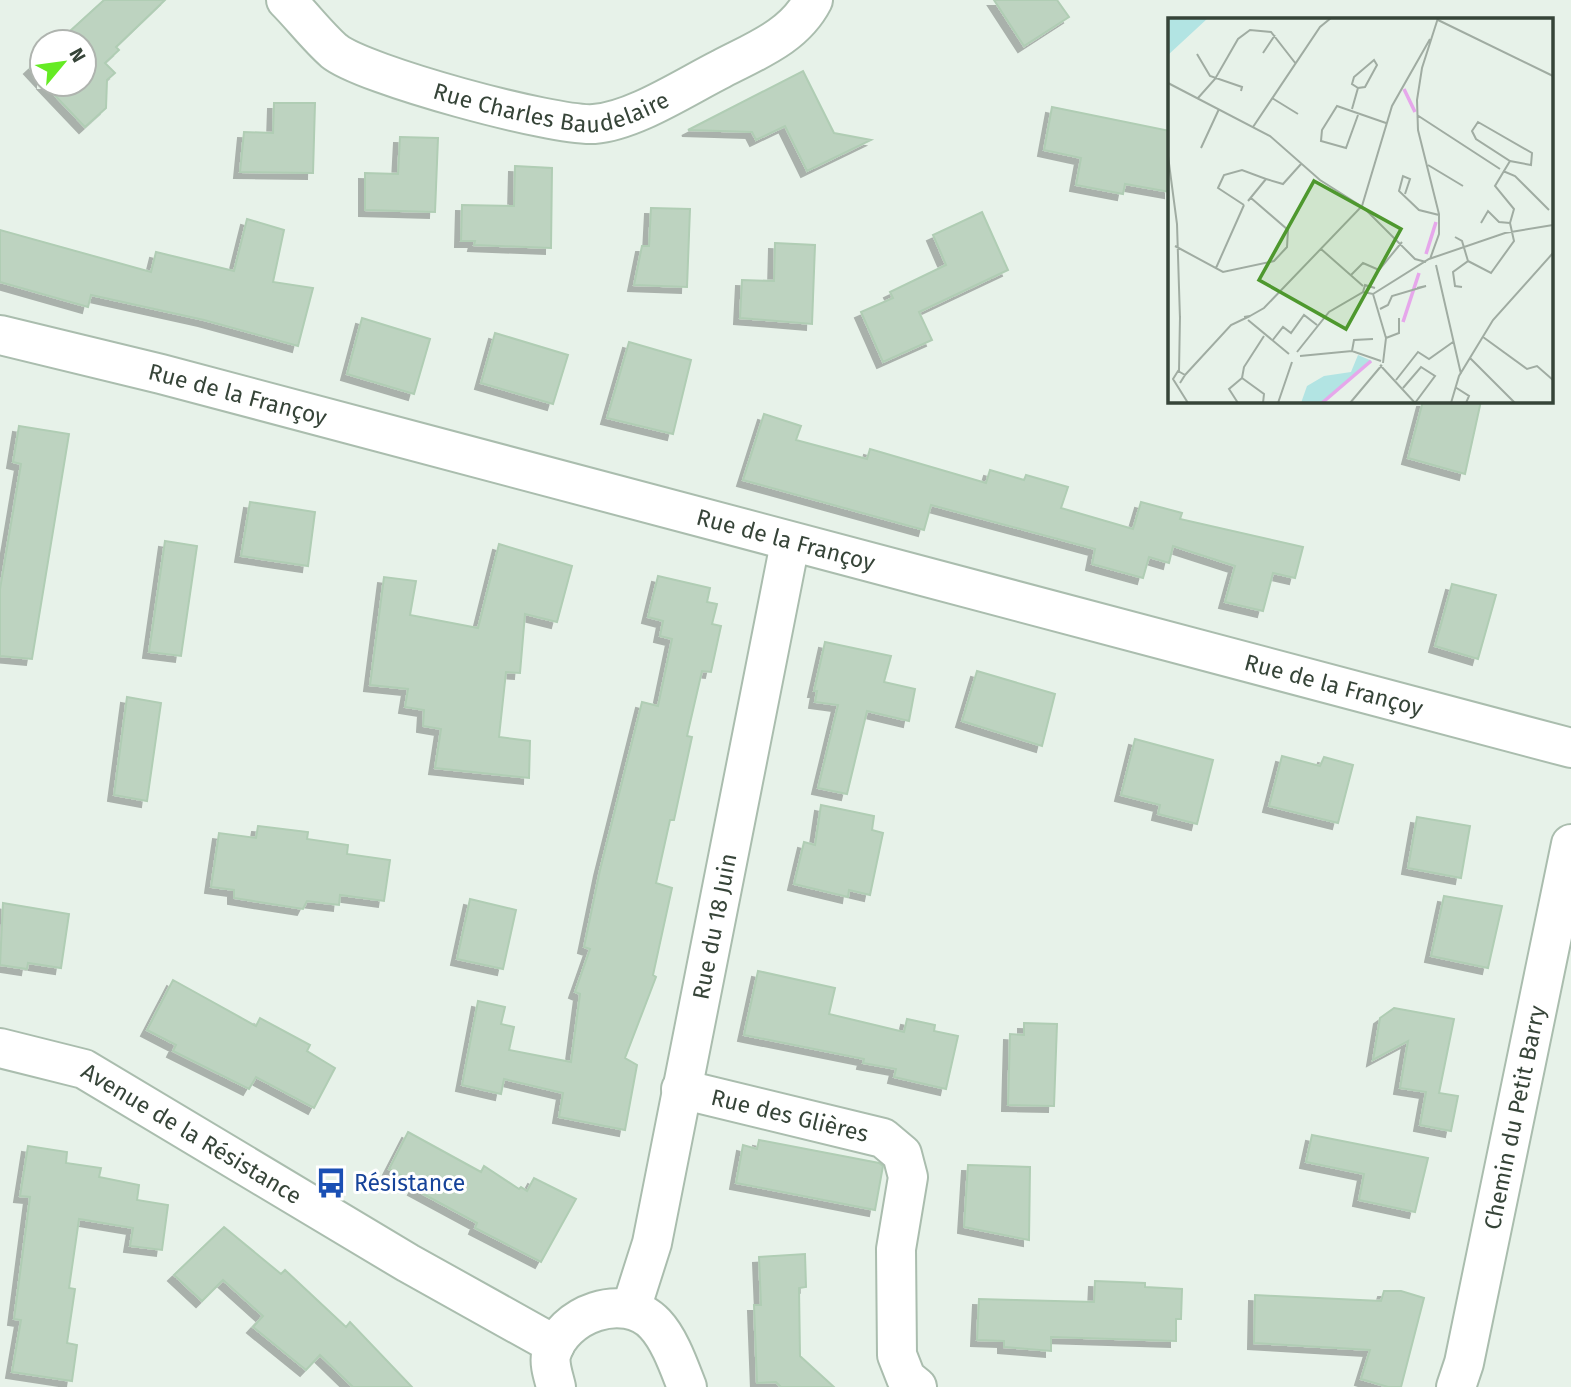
<svg xmlns="http://www.w3.org/2000/svg" width="1571" height="1387" font-family="'Fira Sans',sans-serif">
	<defs>
		<filter id="shadow"><feDropShadow dx="-6" dy="6" stdDeviation="0" flood-color="#0004"/></filter>
	</defs>
	<rect width="100%" height="100%" fill="#e7f2e9"/>
	<path fill="#bdd3c0" stroke="#b0cdb4" stroke-width="2" filter="url(#shadow)" d="M104,0H165L116,47L119,50L105,63L115,73L107,80L106,108L85,127L44,84H84V42H58Z
		M994,0H1057L1069,17L1024,46Z
		M42,57V81L30,68Z
		M803,71L834,133L871,140L807,171L785,126L756,140L752,132L688,130Z
		M274,103H315L313,173L240,172L244,132L273,133Z
		M1052,107L1170,131V192L1125,184L1123,194L1076,185L1081,158L1044,150Z
		M400,137L438,138L435,212L365,210V173L398,174Z
		M515,166L552,168L551,248L474,245L475,241H461L462,205L514,206Z
		M651,208L690,209L687,287L634,285L642,246H649Z
		M982,212L1008,270L919,312L932,340L883,362L861,312L893,298L890,292L946,265L933,235Z
		M247,219L284,230L273,282L313,288L298,346L204,320L91,295L88,307L0,282V230L151,272L156,252L234,271Z
		M775,243L815,245L812,324L740,318L742,280L774,281Z
		M362,318L430,339L414,394L347,374Z
		M495,333L568,355L553,404L481,383Z
		M629,342L691,360L673,434L607,418Z
		M1423,401H1481L1465,474L1408,458Z
		M764,414L801,426L796,440L867,459L870,449L986,483L990,470L1024,480L1026,475L1068,487L1061,508L1133,529L1141,502L1182,513L1180,519L1303,547L1295,578L1273,573L1263,611L1225,602L1235,566L1173,546L1169,563L1149,557L1143,578L1092,564L1095,549L931,505L924,530L743,480Z
		M19,426L69,434L32,659L0,656V589L21,464L13,462Z
		M250,502L315,512L308,566L241,556Z
		M165,541L197,546L181,656L149,652Z
		M499,544L572,566L557,622L525,614L520,673L506,672L499,737L530,741L529,778L435,768L441,729L423,726L424,710L405,707L408,689L370,685L384,577L416,581L410,615L478,628Z
		M658,576L710,588L707,602L717,604L712,624L721,626L711,672L702,671L687,736L692,737L674,820H670L656,883L672,888L653,975L656,977L625,1058L637,1065L625,1130L559,1117L563,1093L504,1079L501,1094L462,1085L478,1001L505,1007L501,1024L514,1027L509,1050L571,1062L580,994L575,992L590,949L584,947L600,870L642,702L658,706L672,639L660,636L663,621L648,617Z
		M1452,584L1496,595L1478,659L1435,646Z
		M825,642L891,656L884,682L915,689L909,721L867,711L847,794L818,788L838,705L815,702L817,691H814Z
		M977,671L1055,694L1042,746L962,721Z
		M127,697L161,703L147,801L114,795Z
		M1135,739L1213,760L1197,824L1158,814L1160,805L1121,795Z
		M1282,756L1320,766L1324,757L1353,765L1338,823L1269,806Z
		M821,805L874,816L872,830L883,833L870,895L849,890L848,897L794,884L804,842L815,845Z
		M1417,817L1470,826L1461,878L1408,868Z
		M258,826L308,832L307,839L348,845L347,854L390,860L384,901L340,895L339,905L307,901L303,909L234,898V890L211,887L219,833L256,838Z
		M1444,896L1502,906L1488,968L1431,956Z
		M470,899L516,910L503,969L457,959Z
		M3,903L69,914L61,968L28,963L27,969L0,965Z
		M758,971L835,988L829,1014L904,1032L907,1019L935,1025L934,1031L958,1036L946,1089L894,1077L896,1069L863,1063L864,1059L744,1035Z
		M173,980L256,1026L260,1018L310,1045L307,1051L335,1068L314,1108L256,1077L249,1089L173,1051L176,1045L147,1030Z
		M1394,1008L1454,1019L1439,1093L1458,1096L1451,1131L1420,1125L1426,1092L1400,1088L1408,1041L1373,1060L1380,1018Z
		M1024,1023L1057,1024L1054,1106L1008,1105L1010,1034L1024,1035Z
		M408,1132L481,1172L484,1166L519,1189L521,1187L527,1191L534,1178L576,1199L541,1262L475,1228L477,1223L414,1189L417,1184L389,1169Z
		M1312,1135L1428,1158L1415,1212L1359,1200L1364,1174L1306,1162Z
		M759,1140L879,1163L883,1166L875,1210L736,1183L743,1145L757,1149Z
		M28,1146L67,1152L66,1163L101,1168L99,1177L139,1185L137,1200L168,1205L162,1250L130,1246L133,1228L79,1219L69,1288L75,1289L67,1343L77,1345L72,1381L12,1372L21,1320L14,1319L30,1197L20,1196Z
		M968,1165L1030,1167L1029,1240L964,1227Z
		M224,1227L281,1274L285,1270L346,1327L350,1322L412,1387H353L320,1355L306,1370L253,1327L263,1316L223,1280L202,1301L174,1275Z
		M805,1254L806,1287L799,1288L800,1356L834,1387H781L776,1382L757,1383L754,1305H761L759,1257Z
		M1095,1281L1145,1283V1287L1182,1289L1181,1319H1176V1341L1051,1337V1351L1004,1347V1341L977,1340L979,1299L1094,1302Z
		M1384,1291H1401L1424,1298L1401,1387H1388L1361,1379L1370,1350L1254,1343L1255,1295L1381,1301Z"/>
	<g fill="none" stroke-linecap="round" stroke-linejoin="round">
		<g stroke="#aabdae" stroke-width="42">
			<g id="minor">
				<path id="s1" d="M286,0C302,16 317,36 334,51C363,75 555,127 594,124C634,121 685,87 721,69C755,51 794,37 813,0"/>
				<path id="s2" d="M0,335L161,374L1571,748"/>
				<path id="s3" d="M681,1089L883,1138L902,1154L908,1177L896,1249L897,1355L906,1378L917,1387"/>
				<path id="s4" d="M631,1309L652,1243L790,543"/>
				<path id="s5" d="M1456,1387L1464,1363L1571,844"/>
			</g>
		</g>
		<g stroke="#aabdae" stroke-width="42">
			<g id="tertiary">
				<path id="s6" d="M0,1048L84,1069L408,1263L555,1345"/>
				<path d="M556,1387C554,1378 549,1365 551,1355C562,1314 624,1291 655,1324C670,1340 679,1367 687,1387"/>
			</g>
		</g>
		<use href="#minor" stroke="#fff" stroke-width="38"/>
		<use href="#tertiary" stroke="#fff" stroke-width="38"/>
	</g>
	<defs>
		<g id="bus-bare" transform="scale(2.415)"><path d="M-5-6H5V4H4V6H2V4H-2V6H-4V4H-5ZM-3.5-4V0h7V-4ZM-3.5 1.2v1.5H-2V1.2ZM2 1.2v1.5H3.5V1.2Z" fill="#1a4fb4" stroke="#fff" stroke-width="2.5" paint-order="stroke"/></g>
	</defs>
	<g fill-rule="evenodd">
		<use href="#bus-bare" x="331" y="1183"/>
	</g>
	<g text-anchor="middle" stroke-width="6" stroke-linejoin="round" paint-order="stroke">
		<g font-size="23" fill="#364438" stroke="#fff">
			<text dy="8" stroke="none"><textPath href="#s1" startOffset="299">Rue Charles Baudelaire</textPath></text>
			<text dy="8" stroke="none"><textPath href="#s2" startOffset="245">Rue de la Françoy</textPath></text>
			<text dy="8" stroke="none"><textPath href="#s2" startOffset="812">Rue de la Françoy</textPath></text>
			<text dy="8" stroke="none"><textPath href="#s2" startOffset="1379">Rue de la Françoy</textPath></text>
			<text dy="8" stroke="none"><textPath href="#s4" startOffset="392">Rue du 18 Juin</textPath></text>
			<text dy="8" stroke="none"><textPath href="#s3" startOffset="112">Rue des Glières</textPath></text>
			<text dy="8" stroke="none"><textPath href="#s5" startOffset="276">Chemin du Petit Barry</textPath></text>
			<text dy="8" stroke="none"><textPath href="#s6" startOffset="212">Avenue de la Résistance</textPath></text>
		</g>
		<g font-size="23" fill="#164399" stroke="#fff" text-anchor="start">
			<text x="354" y="1191">Résistance</text>
		</g>
	</g>
	<g transform="translate(1168 18)">
		<rect width="385" height="385" fill="#e7f2e9"/>
		<path d="M0,0H40L0,37ZM190,337L204,343L154,385H133L139,368L156,358L183,354Z" fill="#b2e4e3"/>
		<path fill="none" stroke="#e6a7eb" stroke-width="3.5" d="M236,71L247,94M258,236L268,204M235,304L251,255M154,385L203,343"/>
		<path fill="none" stroke="#a0aca2" stroke-width="2" d="M270,2L385,58M95,35L107,17M29,36L42,58L74,69L73,73M0,65L102,118L152,162L196,190L247,241L258,244M30,80L47,61L70,21L82,12L103,14L128,46M104,80L130,96M184,91L190,70L197,69L209,47L206,42L186,59L184,66L190,70M190,97L178,130L153,123L154,112L169,88L218,105M249,97L332,151M310,104L364,135L363,147L342,143L308,121L304,113ZM85,109L152,9L163,0M33,130L51,91M0,138L9,206L12,301M260,147L295,168M335,153L347,158L381,192M237,176L242,161L235,158L231,173L251,192L271,197M80,183L98,161L115,166L133,146M76,187L50,170L56,157L74,152L98,161M313,205L320,193L331,204L342,205M287,219L294,223L300,243L285,254L287,268L294,269M7,228L55,254L106,243L119,229L120,212L83,180M153,231L195,268M262,241L271,216V196L250,112L249,82L254,50L270,0M300,243L323,255L346,223L342,205L346,191L327,168L342,143M268,247L293,356M48,250L76,187M183,257L195,245L211,252L234,224M195,274L205,276L261,241L337,215L385,207M205,276L218,320L215,345M212,291L220,287L224,278L258,268L249,270M82,298L96,290L194,188L224,88L262,21M80,302L121,336M315,319L359,351L369,348L385,362M218,320L231,315V300M104,323L115,309L123,315L136,297L149,307M184,333L186,322L205,321M129,334L161,294L195,274L197,267L207,270M132,338L184,333L213,343M302,340L347,385M212,347L247,385L267,358L253,349L235,370M11,353L12,298M17,357L63,307L82,298L76,299M74,360L76,349L96,318M74,360L96,376L95,385M228,362L250,334L261,341L285,324M12,365L17,357L10,353L5,361L20,385M287,369L301,378L298,385M70,385L61,371L74,360M110,385L124,344M182,385L214,347M283,385L291,358L325,302L385,235"/>
		<path fill="#4e982e" fill-opacity="0.15" stroke="#4e982e" stroke-width="3.5" d="M146,163L233,211L178,311L91,262Z"/>
		<rect width="385" height="385" fill="none" stroke="#364438" stroke-width="3.5"/>
	</g>
	<g transform="translate(63 63) rotate(61)"><circle r="33" fill="#ffffff" stroke="#afb4af" stroke-width="2"/>
	<path d="M0-5L12 26L0 18L-12 26Z" fill="#65eb24"/>
	<text y="-10" font-size="19" font-weight="bold" text-anchor="middle" fill="#364438">N</text>
	</g>
</svg>
